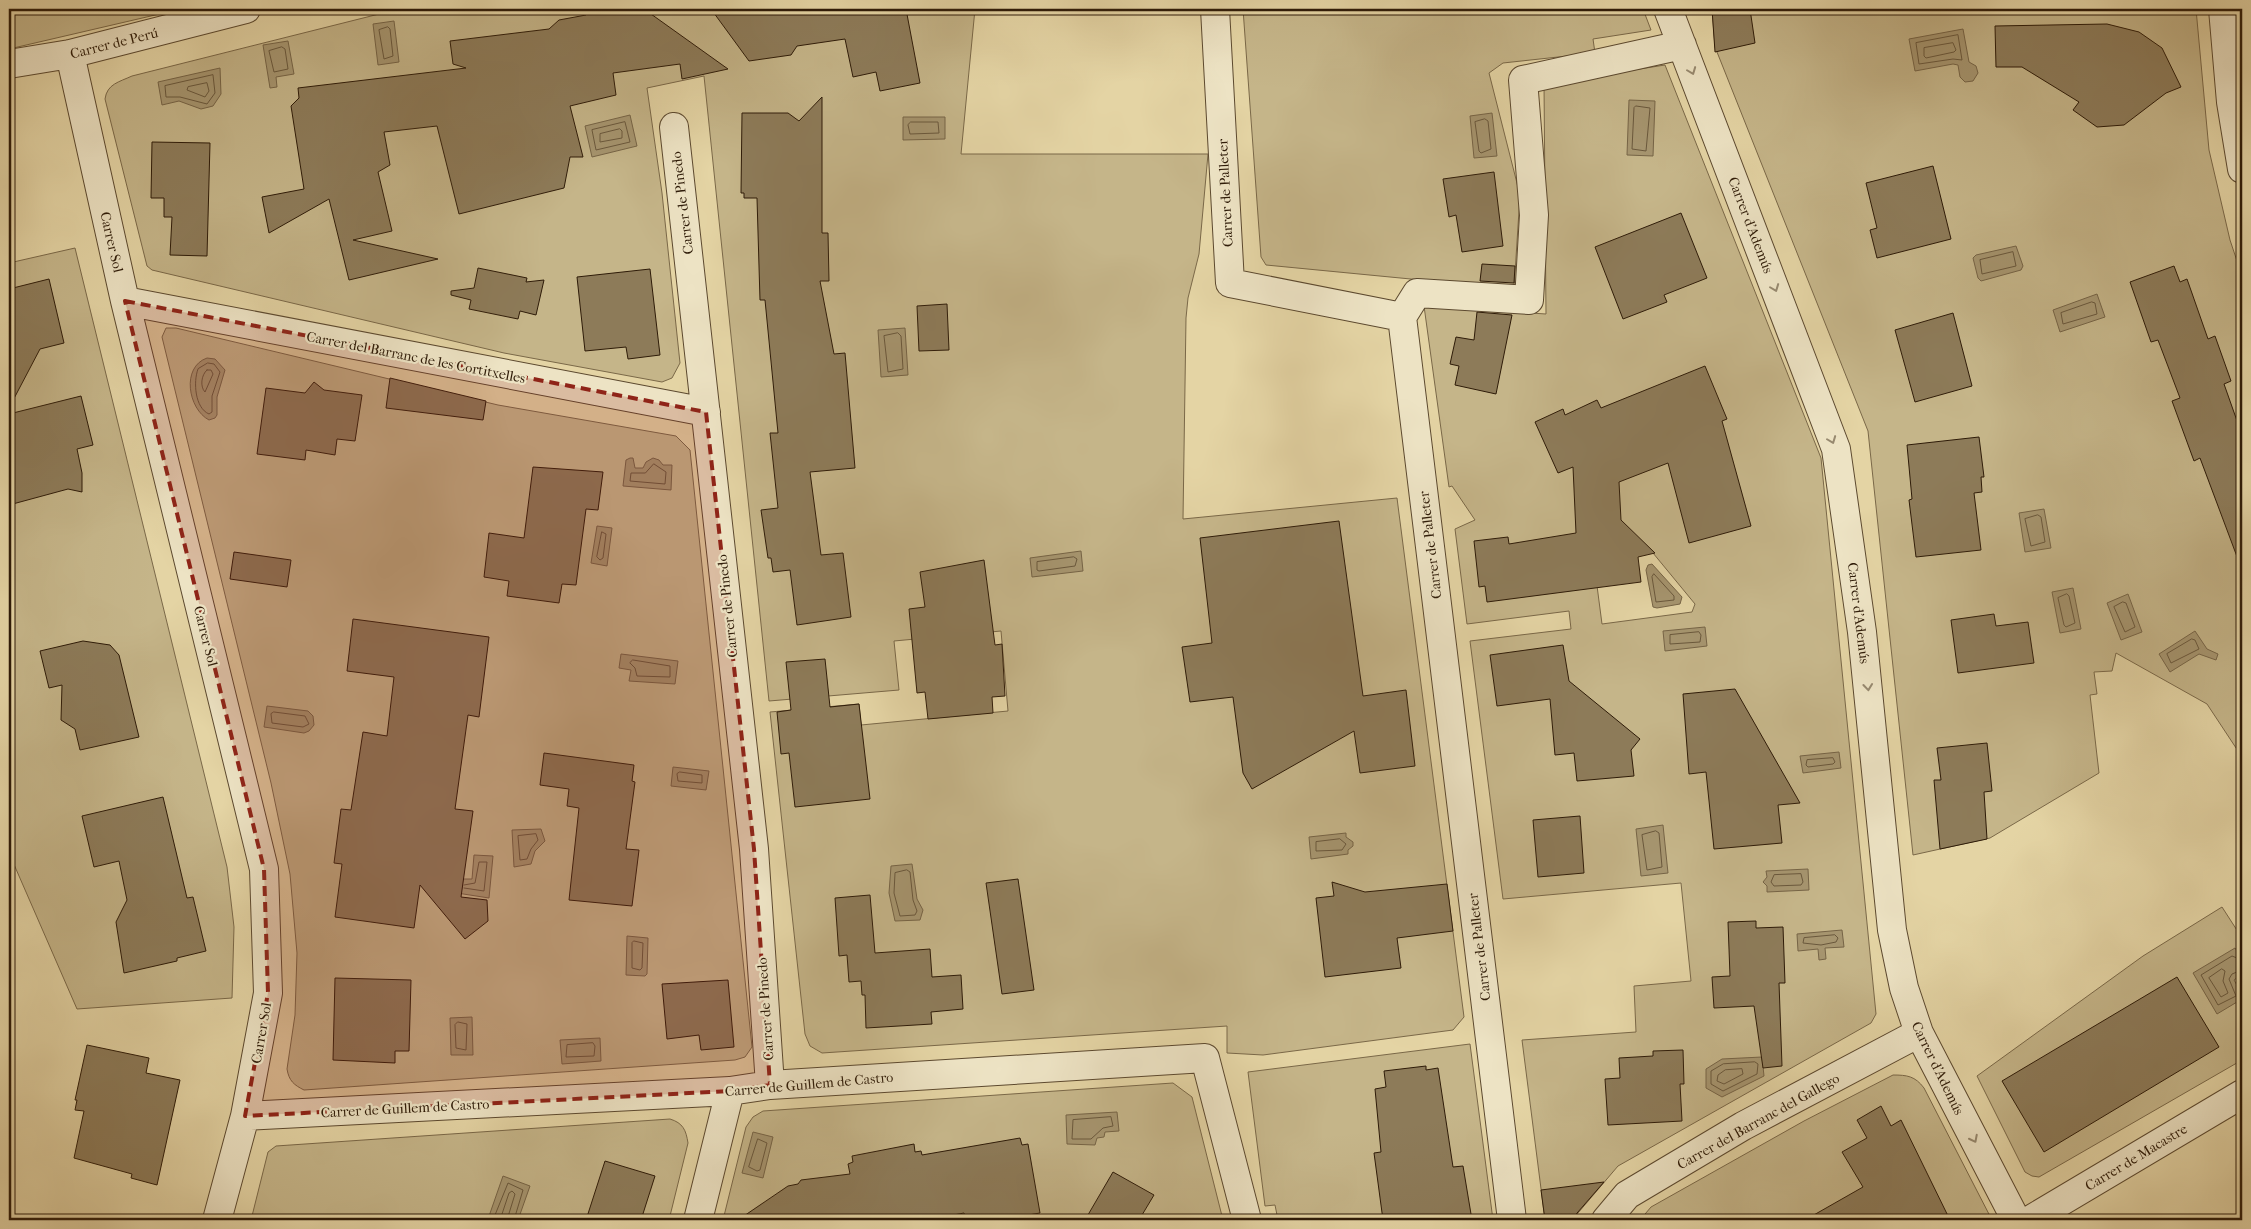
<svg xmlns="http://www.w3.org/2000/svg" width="2251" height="1229" font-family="'IM FELL French Canon',serif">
	<rect width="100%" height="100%" fill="#e4d4a4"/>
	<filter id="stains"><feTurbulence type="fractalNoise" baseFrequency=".004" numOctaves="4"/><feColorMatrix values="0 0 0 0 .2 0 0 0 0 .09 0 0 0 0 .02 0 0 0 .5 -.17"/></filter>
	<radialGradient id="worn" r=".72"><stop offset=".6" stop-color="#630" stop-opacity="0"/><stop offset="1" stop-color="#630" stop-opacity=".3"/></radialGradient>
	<path fill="#c5b589" stroke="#7a6848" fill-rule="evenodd" d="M9,9H181L9,49Z
		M399,9H975L961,154H1208L1199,254L1188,298L1186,318L1183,519L1397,498L1464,1017L1453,1030L1263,1055L1227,1053V1026L822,1053L810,1046L805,1034L770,712L859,704L861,725L1008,711L1001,631L894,641L899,690L769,701L704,76L647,88L662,193L680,363L672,378L662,382L504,353L152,270L147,266L105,99C107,84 119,82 132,76Z
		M1243,9H1643L1651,30L1593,39L1595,53L1503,63L1489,73L1520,195L1514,289L1266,265L1261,257Z
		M1712,9H2196L2209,150L2230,240L2242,276V757L2207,704L2116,653L2112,671L2094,672L2097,694L2090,695L2099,773L1990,838L1913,855L1868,431L1715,47Z
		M1665,65L1821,458L1876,1014L1871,1023L1618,1166L1572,1220H1545L1522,1040L1636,1032L1634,986L1691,981L1681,883L1503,899L1470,641L1571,629L1569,611L1467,624L1455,529L1475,520L1452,486L1449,487L1424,306L1546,314L1544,84ZM1612,512L1653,553L1695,604L1692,612L1602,624L1588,517Z
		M75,248L227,867L234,927L232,998L77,1009L9,853V263Z
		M166,328H176L498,405L676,436L690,450L752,1047L745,1057L735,1060L304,1090C294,1085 289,1081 287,1069L295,1015L297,953L290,874L271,783L162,337Z
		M2222,907L2242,938V1060L2039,1177L2032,1176L2025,1172L1977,1076L2143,956Z
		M1470,1044L1493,1220H1278L1275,1205L1265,1206L1248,1072Z
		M1893,1075C1907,1075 1915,1076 1924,1088L1992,1220H1640L1651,1207L1804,1121Z
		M1173,1083L1192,1097L1223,1220H723L746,1127L753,1117L763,1111Z
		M670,1119C683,1123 686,1130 688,1143L669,1220H251L268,1152L276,1146Z"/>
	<path fill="#a6956f" stroke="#766446" d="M394,21L399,62L378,65L373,24Z
		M1963,29L1969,62L1976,66L1978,73L1973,81L1965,82L1960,77L1958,65L1953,64L1915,71L1909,39Z
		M288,41L294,74L276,77L277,87L270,88L263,45Z
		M220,68L221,94L213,106L201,109L179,101L162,105L158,82Z
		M1629,100L1655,101L1653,156L1627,155Z
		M1492,113L1497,156L1474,158L1470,116Z
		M630,115L637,146L592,157L585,126Z
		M903,117H945V139L903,140Z
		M2016,246L2023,266L2021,270L1981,281L1978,278L1973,258L1976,255Z
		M2097,294L2105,317L2060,332L2053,310Z
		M905,328L908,375L881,377L878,330Z
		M207,358L215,359L225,370L217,397V415L215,418L209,420C188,409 181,367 207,358Z
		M630,458H633L635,468H643L646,462L653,458L659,460L663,465H672L671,490L623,486L626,460Z
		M2044,509L2051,548L2025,552L2019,513Z
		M597,526L612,528L607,566L591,563Z
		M1081,551L1083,571L1032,577L1030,558Z
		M1652,564L1682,597L1680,604L1657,608L1653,607L1646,570L1648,565Z
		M2073,588L2081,629L2060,633L2052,592Z
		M2128,594L2142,632L2121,640L2107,603Z
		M1705,627L1707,646L1665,651L1663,631Z
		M2195,631L2207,649L2218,654L2216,660L2199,654L2170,672L2159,654Z
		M621,654L678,661L675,684L629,681L631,670L619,668Z
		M267,706L308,711L313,716L314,725L309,731L304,733L264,727Z
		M1839,752L1841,768L1803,773L1800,756Z
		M673,767L709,771L706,790L671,786Z
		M1663,825L1668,873L1641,876L1636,829Z
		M541,829L545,841L535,851L531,864L514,867L512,830Z
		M1346,833V837L1353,842V846L1348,850V854L1311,859L1309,837Z
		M474,855L493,856L489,898L457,893L459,879H472Z
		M912,864L917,899L923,910L920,920L895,921L889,893L891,866Z
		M1808,869L1809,890L1767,892V886L1763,882L1767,877L1766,871Z
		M1842,930L1844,947L1825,948L1826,959L1819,960L1818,949L1798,951L1797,934Z
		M627,936L648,938L647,974L645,976L626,975Z
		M2235,948L2242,958V974L2234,980L2242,994V999L2217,1014L2193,973Z
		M472,1017L473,1055H451L450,1018Z
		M600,1038L601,1061L562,1064L560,1040Z
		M1762,1057L1764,1076L1722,1097L1706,1088V1069L1722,1059Z
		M1117,1112L1119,1131L1105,1132L1104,1137L1097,1138L1095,1145L1067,1144L1066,1115Z
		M753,1132L773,1137L763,1178L742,1173Z
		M503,1176L530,1186L518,1220L488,1219Z"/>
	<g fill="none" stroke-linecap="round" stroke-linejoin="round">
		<path stroke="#6a583c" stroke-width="1" d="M388,27L390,29L393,56L384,59L379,30Z
			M1958,35L1962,60L1953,59L1919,64L1916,43Z
			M1953,43L1956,50L1954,52L1926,58L1924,56V48Z
			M282,47L285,49L288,69L274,72L269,51Z
			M213,75L215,93L207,104L180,97H166L165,86Z
			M207,83L209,91L205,97L187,90L188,87Z
			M1636,106L1650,108L1646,151L1632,149L1634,108Z
			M1485,119L1488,121L1491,149L1481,153L1479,151L1475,122Z
			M625,122L630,142L596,150L592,130Z
			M911,122H938L939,133L910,134L908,125Z
			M620,129L622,131V138L600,142V134Z
			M2013,252L2016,266L1982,274L1980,260Z
			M2092,302L2095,303L2097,314L2063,324L2061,313Z
			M898,333L901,336L903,369L888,372L884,336Z
			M208,363L214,364L220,372L212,396V412L209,414C195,408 193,382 198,369Z
			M207,370H211L213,374L205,392C200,387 201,375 207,370Z
			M654,464L666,472L665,484L630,481L631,473H645Z
			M2038,515L2041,517L2045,542L2031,546L2025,519Z
			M602,532L606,534L603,558L600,560L597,557Z
			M1074,557L1077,559L1075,566L1039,571L1037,570V562Z
			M1654,574L1674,596V600L1656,602L1652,577Z
			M2067,594L2069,596L2075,623L2066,627L2064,625L2058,598Z
			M2123,602L2126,603L2135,627L2125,632L2114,607Z
			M1699,632L1701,635L1700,642L1670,644V635Z
			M2192,639L2195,640L2199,649L2171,663L2167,654Z
			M633,660L670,666V677L637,676L635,668L630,663Z
			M274,712L305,716L309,724L303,727L272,723L271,714Z
			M1833,758L1835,762L1833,764L1808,767L1806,765L1807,760Z
			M680,772L702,775V783L678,781L677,774Z
			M1656,831L1659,833L1662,867L1647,870L1642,835Z
			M536,834L538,840L531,849L527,859L520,860L518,836Z
			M1340,839L1346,844L1342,850L1316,851V842Z
			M907,870L910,872L913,900L917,911L915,915L900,916L894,893L895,873Z
			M1801,874L1803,882L1801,885L1774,886L1771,882L1774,875Z
			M464,888L484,891L487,862H479L475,883L464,885
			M1835,935L1838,938L1836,942L1821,945L1803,943L1804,938Z
			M634,941L643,943L642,968L640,970L632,968V943Z
			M2242,960L2232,956L2201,975L2218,1005L2236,996L2229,979L2232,974L2242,970
			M2222,969L2225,971L2223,981L2228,993L2221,997L2209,978Z
			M458,1022L467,1024L466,1050L456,1048L455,1025Z
			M593,1043L595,1046L594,1056L566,1057L567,1045Z
			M1755,1062L1758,1064L1757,1074L1723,1091L1711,1084V1071L1723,1064Z
			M1742,1069L1743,1074L1724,1084L1717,1081L1718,1075L1725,1070Z
			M1111,1117L1113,1126L1103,1128L1091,1139H1072L1073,1120Z
			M758,1139L767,1143L760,1170L757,1171L749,1167Z
			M493,1220L508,1183L523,1190L514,1220
			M500,1220L509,1193L512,1191L515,1194L507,1220"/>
	</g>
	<path fill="#8d7b59" stroke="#2e1b08" d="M585,9H638L640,14H651L728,69L682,79L680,64L613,73L616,95L570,106L583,157H570L564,188L459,214L437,126L384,132L390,165L378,172L392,231L353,240L438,259L349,280L329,199L269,233L262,197L304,189L291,106L299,98L298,88L466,68L453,64L450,41L549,29L559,20L586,15Z
		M711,9H906L920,83L880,91L876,72L853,77L845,39L797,46L791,55L749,61Z
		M1712,9H1750L1755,43L1715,52Z
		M2107,24L2139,32L2162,48L2181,87L2166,93L2124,125L2097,127L2073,110L2079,102L2022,67H1996L1995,26Z
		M822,97V233H828L829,281H820L834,354L845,353L855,468L810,472L821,555L843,553L851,617L797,625L790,570L773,572L771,558H768L761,510L778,508L770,433H778L765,300H760L757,198H744V193H741L742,113H788L799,121Z
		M152,142L210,143L207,256L170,255L172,217H164V198H151Z
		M1933,166L1951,239L1877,258L1870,230L1877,228L1866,183Z
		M1494,172L1503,246L1462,252L1456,215L1449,217L1443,179Z
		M1681,213L1707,278L1664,295L1667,302L1623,319L1595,247Z
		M1482,264L1515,266L1514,283L1480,281Z
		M2174,266L2180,282L2187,279L2208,339L2215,336L2231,381L2224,384L2242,435V562H2239L2200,458L2194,461L2172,401L2180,398L2158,340L2151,342L2130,282Z
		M478,268L527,278L526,282L544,280L536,315L520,311L518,319L469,309L471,300L451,295V291L474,288Z
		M650,269L660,355L628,359L626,347L585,351L577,277Z
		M49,279L64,343L40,349L9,408V289Z
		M947,304L949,350L919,351L917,306Z
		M1477,312L1512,315L1496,394L1455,385L1459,366L1450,364L1456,337L1474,340Z
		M1953,313L1972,386L1915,402L1895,330Z
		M1705,366L1727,419L1722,421L1751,526L1689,543L1668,463L1619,482L1621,520L1655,553L1638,557L1641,582L1487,602L1485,586L1479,587L1474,541L1508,537L1509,544L1576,533L1573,467L1558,473L1535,422L1563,409L1565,415L1597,400L1601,408Z
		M390,378L486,401L483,420L386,408Z
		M314,382L324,390L362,395L355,441L337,439L335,455L306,450L305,460L257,454L266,388L305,393Z
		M81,396L93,445L77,449L82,473V492L68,489L9,505V414Z
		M1979,437L1984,477H1981L1982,492L1974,493L1981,550L1916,557L1909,500L1912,499L1907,445Z
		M533,467L603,472L598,510L586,509L576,585L562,584L559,603L507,596L509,581L484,577L489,533L524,538Z
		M1339,521L1363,696L1406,690L1415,766L1360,773L1354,731L1252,789L1243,773L1233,697L1190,702L1182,647L1212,643L1200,538Z
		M234,552L291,560L287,587L230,579Z
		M984,560L995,645L1002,644L1005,696L992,697L993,713L928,719L925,692L917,693L909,609L925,607L920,572Z
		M1994,614L1996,626L2028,622L2034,663L1958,673L1951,620Z
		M353,619L489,637L479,717L468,715L455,809L473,811L461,897L487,900L488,921L465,939L420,885L414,928L335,917L342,864L334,863L341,809L351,810L363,732L387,736L394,677L347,671Z
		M83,641L110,645L119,655L139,737L80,750L75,729L61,720L62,685L49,688L40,651Z
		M1563,645L1569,681L1640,739L1631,750L1634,776L1577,781L1574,753L1555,755L1550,699L1497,706L1490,655Z
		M825,659L830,707L859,704L870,799L795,807L789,753L781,754L777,712L791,710L786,662Z
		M1735,689L1800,803L1778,805L1782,843L1714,849L1706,772L1689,774L1683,694Z
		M1987,743L1992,791L1984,792L1987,839L1940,849L1934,780H1941L1937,748Z
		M544,753L634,765L632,781L635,782L626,849L639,850L632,906L569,900L579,808L567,806L569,789L540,785Z
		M163,797L187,898L193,897L206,951L177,958V961L124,973L116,922L127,900L119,861L94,867L82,816Z
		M1580,816L1584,873L1538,877L1533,820Z
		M1018,879L1034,990L1002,994L986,883Z
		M1332,882L1365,892L1447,884L1453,931L1397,938L1401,968L1325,977L1316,898L1334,896Z
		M870,895L875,953L930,949L932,977L961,975L963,1009L931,1012L932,1024L866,1028L865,995H862L861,981L849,982L847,955L839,956L835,898Z
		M1756,921V928L1783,927L1785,983H1779L1782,1066L1763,1068L1754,1006L1714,1008L1712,977L1730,976L1728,922Z
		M2177,977L2219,1047L2044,1152L2002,1081Z
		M335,978L411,980L409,1051H395V1063L333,1060Z
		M728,980L734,1047L701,1050L699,1035L667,1039L662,984Z
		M87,1045L149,1058L146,1073L180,1080L157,1185L131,1178L132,1174L74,1158L84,1111L75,1110L77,1100H75Z
		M1683,1050L1684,1084H1680L1682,1121L1608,1125L1605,1079L1620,1078L1619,1058L1653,1056V1051Z
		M1426,1066V1070L1438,1068L1453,1167L1463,1166L1472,1220H1383L1374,1153L1381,1152L1375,1089L1386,1087L1384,1071Z
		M1881,1106L1891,1126L1901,1120L1950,1220H1805L1863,1187L1842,1152L1867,1138L1857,1120Z
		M1020,1138L1022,1145L1028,1144L1040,1213L999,1220H966L964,1213L927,1220H738L788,1186L798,1184L801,1180L850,1174L848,1164L853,1162L852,1156L914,1144L915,1152L921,1151L922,1155Z
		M605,1161L655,1176L641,1220H586Z
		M1113,1172L1154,1195L1139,1220H1085Z
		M1604,1182L1571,1220H1545L1541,1190Z"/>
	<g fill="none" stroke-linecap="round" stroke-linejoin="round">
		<g stroke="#5c492f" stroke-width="30">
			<path id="minor" d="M1215,9L1230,283L1402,317L1512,1220
				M1668,9L1836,449L1862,632L1892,930L1904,988L1919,1033L2016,1220
				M2223,9L2231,102L2242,169
				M70,54L125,301L264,869L268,993L245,1116L217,1220
				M9,64L70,54L246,9
				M674,127L754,849L770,1085
				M125,301L706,412
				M1402,317L1417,293L1529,300L1534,215L1523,80L1682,45
				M245,1116L730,1091L770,1085L1205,1058L1247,1220
				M698,1220L730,1091
				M1606,1220L1627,1195L1743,1126L1919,1033
				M2030,1220L2242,1094"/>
		</g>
		<use href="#minor" stroke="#ede3c4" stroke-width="28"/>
	</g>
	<defs><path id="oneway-chevron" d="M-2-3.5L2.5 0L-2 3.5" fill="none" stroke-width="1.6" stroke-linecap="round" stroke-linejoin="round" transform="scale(1.25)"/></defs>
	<g stroke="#97896f">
		<use href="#oneway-chevron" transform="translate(1692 71) rotate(69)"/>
		<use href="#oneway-chevron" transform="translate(1775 288) rotate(69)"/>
		<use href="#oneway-chevron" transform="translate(1832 440) rotate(69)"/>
		<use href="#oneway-chevron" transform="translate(1868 687) rotate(84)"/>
		<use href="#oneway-chevron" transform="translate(1974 1139) rotate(63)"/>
	</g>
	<path fill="#8f2418" fill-opacity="0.2" stroke="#8f2418" stroke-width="4" stroke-dasharray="10 6" stroke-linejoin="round" d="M125,301L706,412L754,849L770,1085L730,1091L245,1116L268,993L264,869Z"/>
	<g text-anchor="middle" stroke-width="4.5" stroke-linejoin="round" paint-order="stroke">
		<g font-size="14" fill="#2e1b08" stroke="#ede3c4">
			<text transform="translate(114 43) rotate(-14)" y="5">Carrer de Perú</text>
			<text transform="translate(1225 193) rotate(-93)" y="5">Carrer de Palleter</text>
			<text transform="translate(682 203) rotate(-97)" y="5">Carrer de Pinedo</text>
			<text transform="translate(1751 225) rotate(69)" y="5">Carrer d'Ademús</text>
			<text transform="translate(112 242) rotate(77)" y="5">Carrer Sol</text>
			<text transform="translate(416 357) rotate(11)" y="5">Carrer del Barranc de les Cortitxelles</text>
			<text transform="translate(1430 545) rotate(-97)" y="5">Carrer de Palleter</text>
			<text transform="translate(727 606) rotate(-96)" y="5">Carrer de Pinedo</text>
			<text transform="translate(1859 613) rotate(83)" y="5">Carrer d'Ademús</text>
			<text transform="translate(206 636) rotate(76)" y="5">Carrer Sol</text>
			<text transform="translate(1479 947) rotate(-97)" y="5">Carrer de Palleter</text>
			<text transform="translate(765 1009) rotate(-94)" y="5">Carrer de Pinedo</text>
			<text transform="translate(261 1033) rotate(-80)" y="5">Carrer Sol</text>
			<text transform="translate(1938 1068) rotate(64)" y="5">Carrer d'Ademús</text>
			<text transform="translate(809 1084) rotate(-5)" y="5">Carrer de Guillem de Castro</text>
			<text transform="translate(405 1108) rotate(-3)" y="5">Carrer de Guillem de Castro</text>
			<text transform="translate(1758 1121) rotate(-29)" y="5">Carrer del Barranc del Gallego</text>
			<text transform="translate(2136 1157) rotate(-31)" y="5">Carrer de Macastre</text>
		</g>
	</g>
	<rect width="2251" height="1229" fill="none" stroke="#e4d4a4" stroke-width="30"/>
	<rect x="10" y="10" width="2231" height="1209" fill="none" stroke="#2e1b08" stroke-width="2.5"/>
	<rect x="15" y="15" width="2221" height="1199" fill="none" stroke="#2e1b08"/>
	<rect width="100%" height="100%" filter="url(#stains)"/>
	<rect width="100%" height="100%" fill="url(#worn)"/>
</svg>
